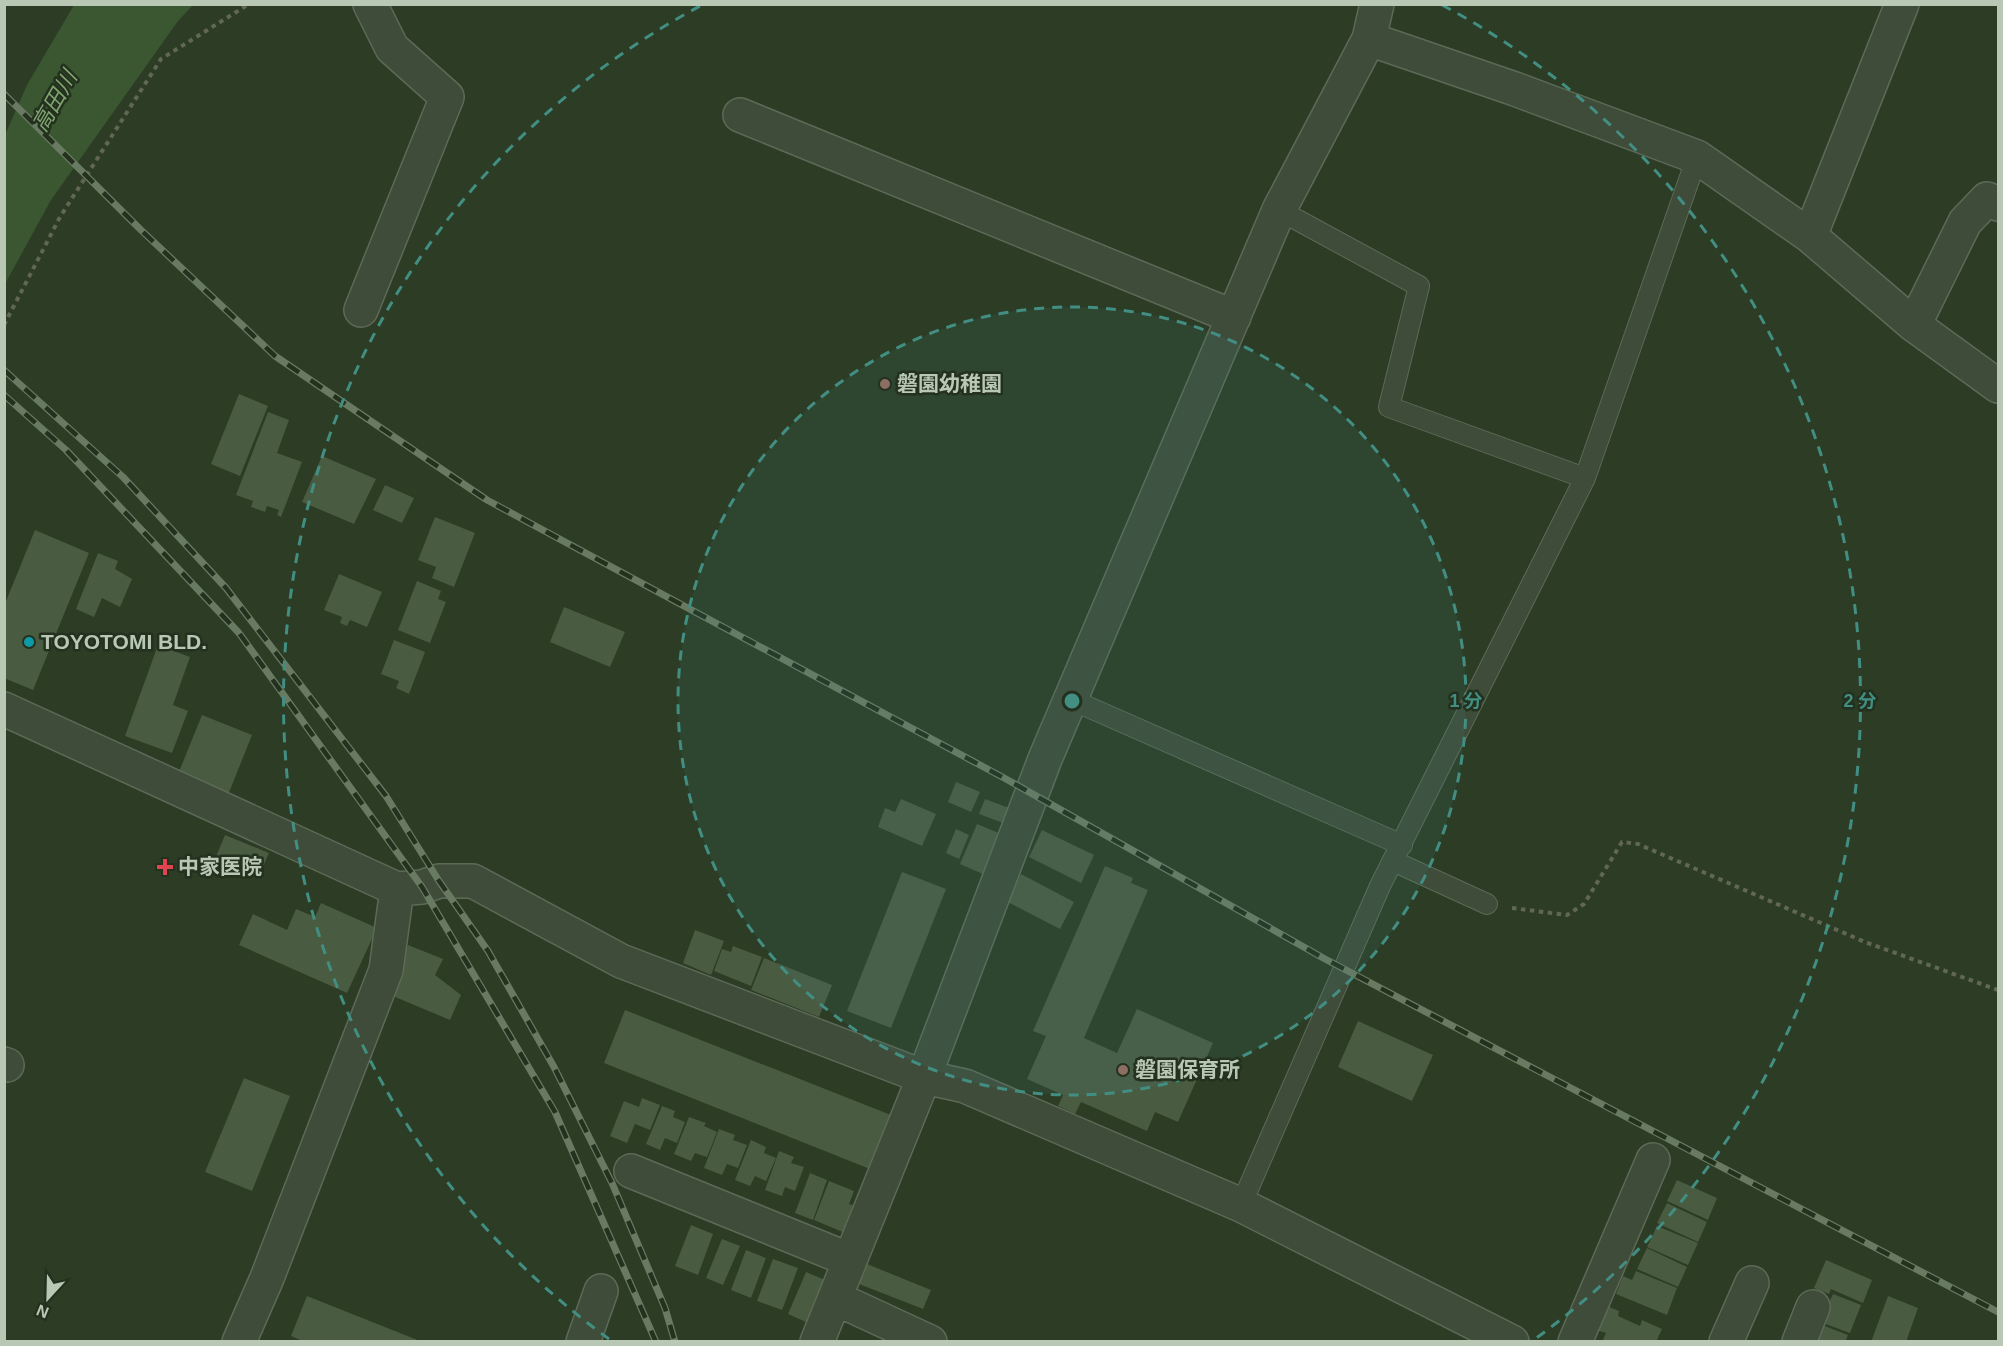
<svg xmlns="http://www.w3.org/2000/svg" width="2003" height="1346" font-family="Arial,'Noto Sans JP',sans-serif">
	<rect width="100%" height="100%" fill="#2c3c25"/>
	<path fill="#3b5731" d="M74,5H193L178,21L51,200L5,284V135L27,85Z"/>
	<path fill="#495b41" d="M239,394L268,406L240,476L211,464Z
		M268,412L289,420L277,453L302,462L281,517L277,515L279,510L267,506L265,512L251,507L253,501L236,495Z
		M322,456L376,479L354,524L302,502Z
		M385,485L414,498L402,523L373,510Z
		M435,517L475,533L454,587L432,578L436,567L418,560Z
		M35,530L89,553L33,690L4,678V606Z
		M98,553L118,561L115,569L132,579L120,607L102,598L94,617L76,609Z
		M339,574L382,592L367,627L350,620L347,626L340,623L342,617L324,610Z
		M417,581L441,591L438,599L446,602L430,643L398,630Z
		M564,607L625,632L610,667L550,642Z
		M394,640L425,652L409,694L396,688L399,681L381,674Z
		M158,645L190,657L173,705L188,711L172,753L125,736Z
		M202,715L252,735L226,800L176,779Z
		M956,782L980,792L971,812L948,802Z
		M901,799L936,814L922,846L878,827L885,808L895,812Z
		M985,799L1009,808L1003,823L979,814Z
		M977,824L1001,834L983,874L960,864Z
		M956,829L969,835L959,859L946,853Z
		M1042,830L1094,855L1081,883L1029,857Z
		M225,835L269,853L258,878L215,859Z
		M1105,866L1133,878L1131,883L1148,890L1084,1038L1117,1053L1137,1009L1213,1043L1178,1122L1155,1112L1147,1131L1081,1102L1075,1114L1058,1106L1063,1095L1027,1079L1046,1036L1033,1031Z
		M902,872L946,889L891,1028L847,1011Z
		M1021,874L1074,902L1060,929L1006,901Z
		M321,903L377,928L347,993L239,945L253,914L287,930L296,909L315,917Z
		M695,930L724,941L711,975L683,963Z
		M408,945L443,959L435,975L461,995L450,1020L388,994Z
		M733,946L762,957L751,986L714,971L722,949L731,952Z
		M764,958L832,985L819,1017L751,990Z
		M625,1010L896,1117L875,1171L604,1063Z
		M1358,1021L1433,1055L1412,1101L1338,1067Z
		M244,1078L290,1096L252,1191L205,1172Z
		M642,1098L660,1105L650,1130L635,1124L627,1143L610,1136L624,1101L639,1107Z
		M662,1106L675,1111L673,1117L685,1122L677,1143L665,1138L660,1150L646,1144Z
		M689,1117L706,1123L704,1126L717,1132L707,1157L695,1153L691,1161L674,1154Z
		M719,1129L735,1135L733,1140L747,1145L738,1168L727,1164L722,1175L704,1168Z
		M751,1140L766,1147L764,1153L776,1158L766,1181L755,1176L750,1186L735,1180Z
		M779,1151L794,1157L791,1163L804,1167L795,1191L785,1187L782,1196L765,1190Z
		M810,1173L827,1180L813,1220L795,1213Z
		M1677,1180L1717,1198L1708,1220L1667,1201Z
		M829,1181L854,1191L849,1204L856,1206L845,1233L814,1220Z
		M1667,1203L1707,1222L1698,1242L1657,1223Z
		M691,1225L713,1234L698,1275L675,1266Z
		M1657,1226L1698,1243L1688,1265L1647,1247Z
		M722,1239L740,1246L723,1285L706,1278Z
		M1647,1248L1687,1267L1678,1287L1637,1269Z
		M746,1250L766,1258L751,1298L731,1290Z
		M773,1259L798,1268L782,1310L757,1301Z
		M1826,1260L1872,1280L1863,1303L1831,1289L1829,1294L1814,1288Z
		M867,1264L931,1290L923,1309L859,1284Z
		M1636,1271L1677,1288L1667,1315L1616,1294L1623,1276L1632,1280Z
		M806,1272L825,1280L808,1323L788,1314Z
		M1833,1294L1861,1305L1850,1333L1820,1322Z
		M307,1296L420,1341V1342H305L291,1336Z
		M1888,1296L1918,1308L1906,1342H1871Z
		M1607,1306L1619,1311L1618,1316L1640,1326L1642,1320L1662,1329L1656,1342H1602L1606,1333L1596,1330Z
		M1822,1325L1848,1335L1845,1342H1815Z"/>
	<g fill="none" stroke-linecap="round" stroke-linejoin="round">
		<g stroke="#5c6a57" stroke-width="22">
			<path id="lane" d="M1279,210L1419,286L1389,407L1585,478
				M1070,699L1402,845
				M1393,861L1487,904
				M1241,1205L1380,886L1585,478L1697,157"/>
		</g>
		<g stroke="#5c6a57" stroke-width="36">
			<path id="street" d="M1369,39L1515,89L1697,157L1810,236L1914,325L1998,386
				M740,115L1234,317
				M1810,236L1902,4
				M361,310L447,97L392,48L370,4
				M1914,325L1965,222L1987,199L1998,204
				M4,709L397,889L386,970L267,1278L239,1342
				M397,889L422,887L439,881H473L621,961L924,1077L965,1086L1241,1205L1512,1342
				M4,1064L7,1065
				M631,1171L850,1260
				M835,1298L930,1342
				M583,1342L601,1291
				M817,1342L924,1077L1045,759L1279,210L1369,39L1377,4
				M1575,1342L1653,1160
				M1726,1342L1752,1283
				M1799,1342L1813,1307"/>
		</g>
		<path stroke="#616753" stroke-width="4" stroke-dasharray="4.5 4.5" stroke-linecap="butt" d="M4,325L60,217L161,59L249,4
			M1512,908L1567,915L1584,904L1622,842L1638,844L1865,942L1998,990"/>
		<use href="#lane" stroke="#3e4c39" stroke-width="20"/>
		<use href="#street" stroke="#3e4c39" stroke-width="33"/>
		<g stroke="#697a62" stroke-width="7">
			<path id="rail" d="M4,94L141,230L275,356L487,500L1006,779L1325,959L1998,1312
				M4,370L123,477L226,588L386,796L439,881L488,951L554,1067L612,1183L665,1308L675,1342
				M4,395L66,450L239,633L422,887L555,1112L656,1342"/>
		</g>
		<use href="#rail" stroke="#23311e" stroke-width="4.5" stroke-dasharray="14" stroke-linecap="butt"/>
	</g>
	<circle cx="1072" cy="701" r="394" fill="#428e83" fill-opacity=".12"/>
	<g fill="none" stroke="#428e83" stroke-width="3" stroke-dasharray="10 8">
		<circle cx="1072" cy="701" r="394"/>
		<path d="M609 1339A788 788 0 0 1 702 5M1442 5A788 788 0 0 1 1535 1339"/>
	</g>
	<g fill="#8d6e63" stroke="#23311e" stroke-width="2">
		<circle cx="885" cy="384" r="6"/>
		<circle cx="1123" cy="1070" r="6"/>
	</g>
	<circle fill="#0f9aa8" stroke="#23311e" stroke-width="2" cx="29" cy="642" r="6"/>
	<path fill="#e0444e" stroke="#23311e" stroke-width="2" d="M162 858h6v6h6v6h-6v6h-6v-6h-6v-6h6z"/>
	<g text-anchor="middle" stroke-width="5" stroke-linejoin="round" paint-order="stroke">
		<g font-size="21" font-weight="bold" fill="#b9c7b5" stroke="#23311e" text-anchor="start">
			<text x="897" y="391">磐園幼稚園</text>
			<text x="41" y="649">TOYOTOMI BLD.</text>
			<text x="178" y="874">中家医院</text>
			<text x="1135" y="1077">磐園保育所</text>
		</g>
		<g font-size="22" font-style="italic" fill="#7fa470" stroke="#23311e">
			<text transform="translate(54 101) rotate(-60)" y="8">高田川</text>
		</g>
	</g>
	<circle cx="1072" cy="701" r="9" fill="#428e83" stroke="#23311e" stroke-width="3"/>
	<g font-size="18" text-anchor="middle" font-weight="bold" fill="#428e83" stroke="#23311e" stroke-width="5" stroke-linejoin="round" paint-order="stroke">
		<text x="1466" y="707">1 分</text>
		<text x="1860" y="707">2 分</text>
	</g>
	<rect width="2003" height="1346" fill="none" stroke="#b9c7b5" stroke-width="12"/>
	<g transform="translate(48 1298) rotate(202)" stroke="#23311e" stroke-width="4.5" paint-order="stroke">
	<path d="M0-4.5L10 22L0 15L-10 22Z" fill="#b9c7b5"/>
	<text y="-9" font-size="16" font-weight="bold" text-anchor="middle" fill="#b9c7b5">N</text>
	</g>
</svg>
